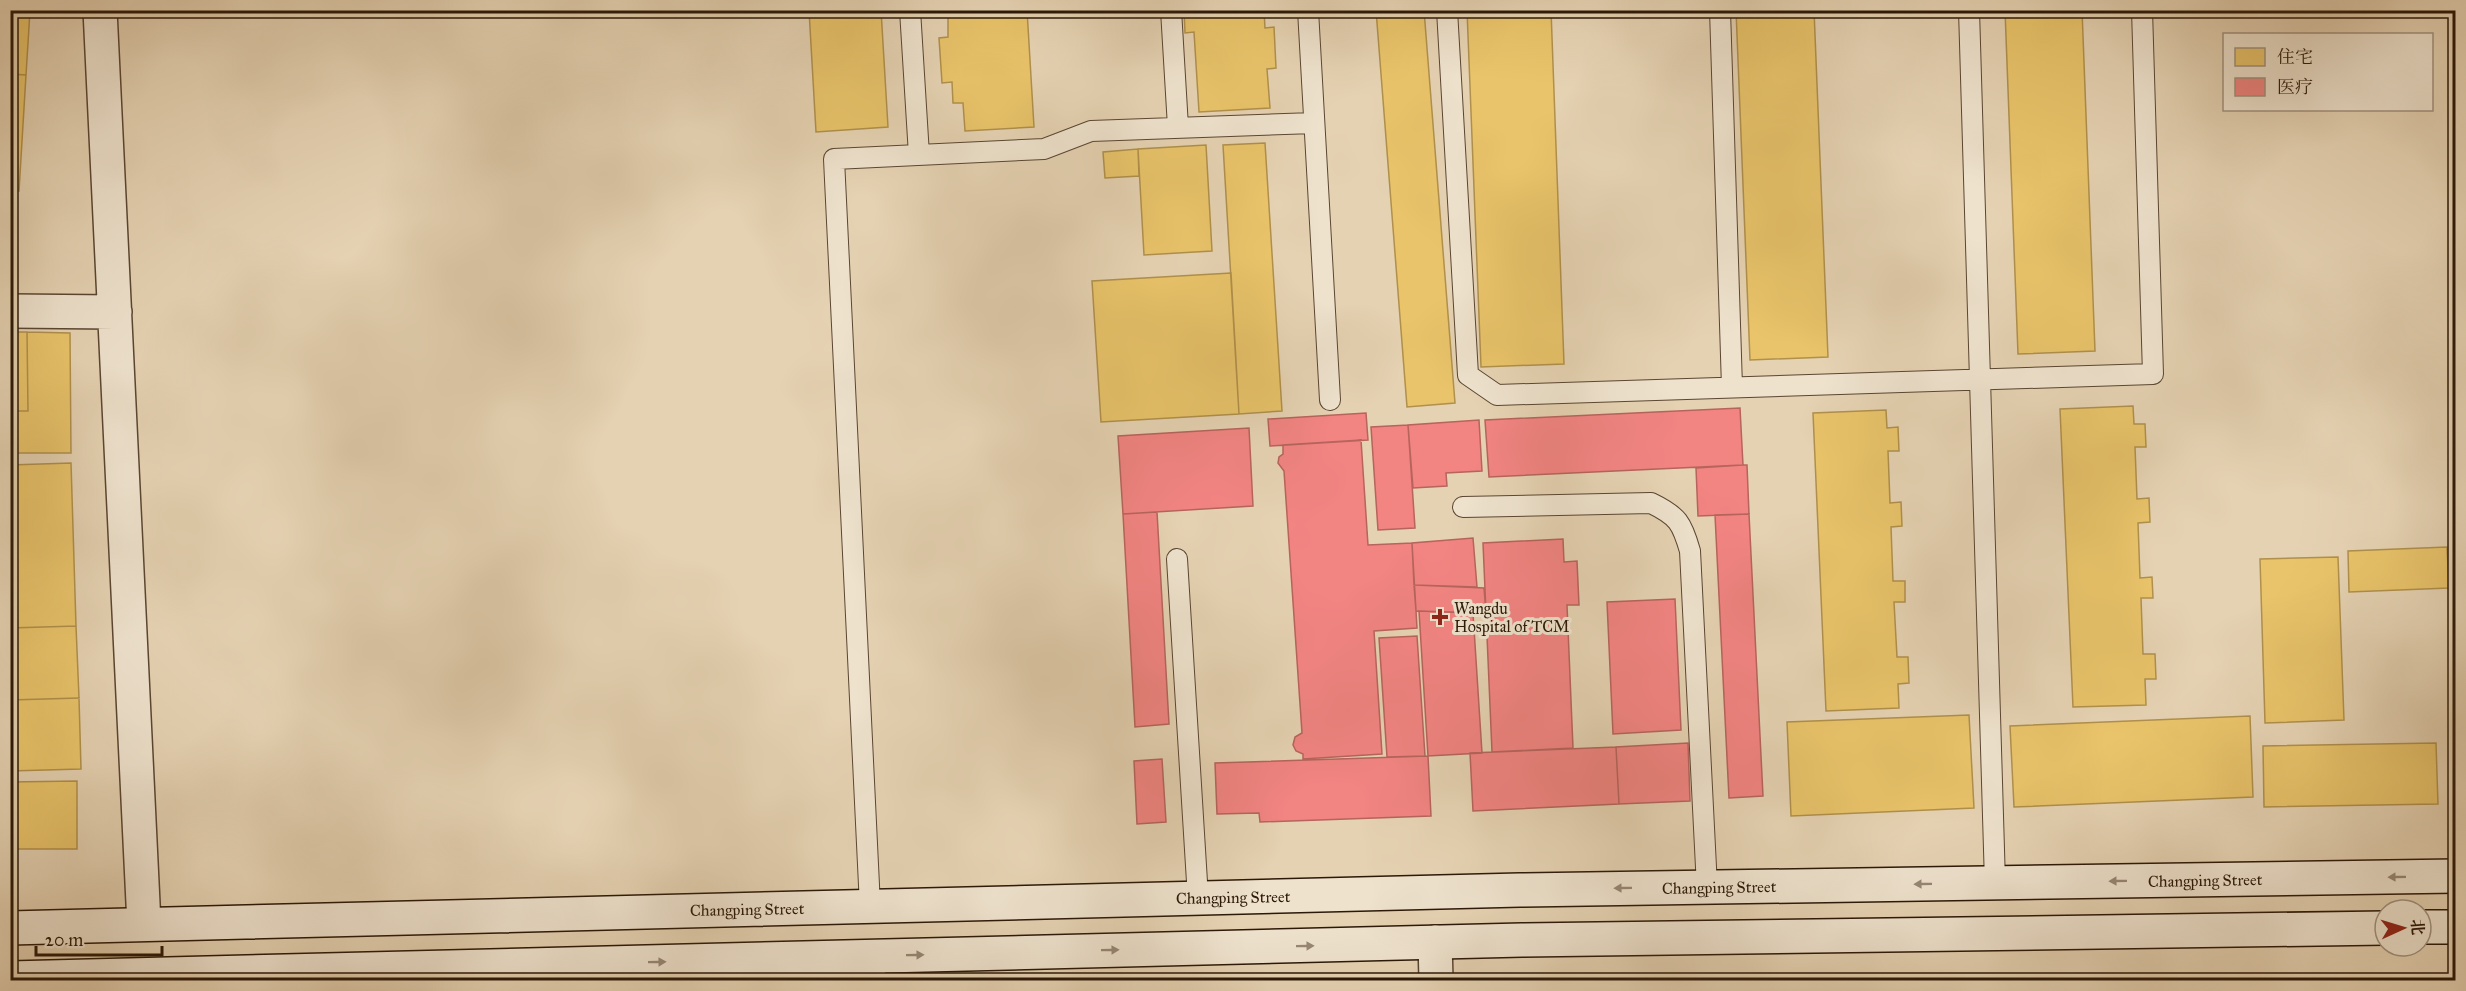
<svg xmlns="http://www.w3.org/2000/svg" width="2466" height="991" font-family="'IM FELL Great Primer','Noto Serif SC',serif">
	<rect width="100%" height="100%" fill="#e5d2b2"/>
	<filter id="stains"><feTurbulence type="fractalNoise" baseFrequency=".00333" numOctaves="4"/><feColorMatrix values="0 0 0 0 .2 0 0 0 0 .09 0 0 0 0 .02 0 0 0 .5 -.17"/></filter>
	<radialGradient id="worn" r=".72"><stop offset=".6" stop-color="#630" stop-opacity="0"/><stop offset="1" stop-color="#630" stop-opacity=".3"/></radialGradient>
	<path fill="#e9c46a" stroke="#b0904c" stroke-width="1.5" d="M10,10L30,11L26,75L10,74Z
		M809,10H881L888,127L816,132Z
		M958,10H1027L1034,127L965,131L963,103H953L952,82L942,83L939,38L948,37V16H958Z
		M1184,10H1264L1265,28L1274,27L1276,68L1267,69L1270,108L1199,112L1194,32L1185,33Z
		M1376,10H1424L1455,403L1407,407Z
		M1467,10H1551L1564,364L1481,367Z
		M1736,10H1814L1828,357L1750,360Z
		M2005,10H2082L2095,351L2018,354Z
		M10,74L26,75L19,191H10Z
		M1265,143L1282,411L1239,414L1223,145Z
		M1206,145L1212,251L1144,255L1138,149Z
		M1138,149L1139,176L1105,178L1103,152Z
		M1231,273L1239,414L1101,422L1092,281Z
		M10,332H27L28,411H10Z
		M27,332L70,333L71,453H14V411H28Z
		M2133,406L2134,424H2145L2146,447H2135L2137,499L2149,498L2150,522L2138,523L2140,578L2152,577L2153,598H2141L2143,654H2155L2156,679H2145L2146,705L2073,707L2060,409Z
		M1886,410L1887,428L1898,427L1899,451H1888L1890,503L1901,502L1902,526L1891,527L1893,581H1905V602H1894L1897,657H1908L1909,683L1898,684L1899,708L1826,711L1813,413Z
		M71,463L76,626L10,628V465Z
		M2447,547L2449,588L2349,592L2348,551Z
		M2338,557L2344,720L2265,723L2260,559Z
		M76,626L79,698L10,700V628Z
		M79,698L81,769L10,771V700Z
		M1969,715L1974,808L1791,816L1787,722Z
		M2250,716L2253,797L2014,807L2010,726Z
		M2436,743L2438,804L2264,807L2263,746Z
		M77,781V849H10V782Z"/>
	<path fill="#f28482" stroke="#b6645d" stroke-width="1.5" d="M1740,408L1743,465L1489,477L1485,420Z
		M1366,413L1368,440L1270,446L1268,419Z
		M1479,420L1482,471L1446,473L1447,486L1413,488L1408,425Z
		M1408,425L1415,528L1378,530L1371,427Z
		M1249,428L1253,506L1123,514L1118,436Z
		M1361,440L1368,545L1412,543L1417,628L1374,631L1382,754L1303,759V754L1296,751L1293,745L1295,737L1302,733L1284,471L1278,463L1279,457L1283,454V445Z
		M1743,465H1747L1749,514L1698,516L1696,468Z
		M1157,512L1169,724L1135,727L1123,514Z
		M1749,514L1763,796L1729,798L1715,515Z
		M1473,538L1477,587L1414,585L1412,543Z
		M1563,539L1564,562L1577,561L1579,605H1567L1573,748L1492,752L1483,543Z
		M1414,585L1484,588L1486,613L1416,611Z
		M1675,599L1681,730L1613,734L1607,602Z
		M1419,611L1473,613L1482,753L1428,756Z
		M1417,636L1425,756L1387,757L1379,638Z
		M1688,743L1690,801L1619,804L1616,747Z
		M1616,747L1619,804L1473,811L1470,753Z
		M1428,756L1431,816L1260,822L1259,813L1217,814L1215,763Z
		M1162,759L1166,822L1137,824L1134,761Z"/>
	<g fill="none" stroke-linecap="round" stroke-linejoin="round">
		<g stroke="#5a4632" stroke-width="22">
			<path id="lane" d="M910,10L919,155
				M1171,10L1178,127
				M1308,10L1330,400
				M1447,10L1468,375L1497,395L2153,374L2142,10
				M1720,10L1732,387
				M1969,10L1995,883
				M1463,507L1651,503C1678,516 1682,523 1690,551L1707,887
				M1177,559L1198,898
				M870,906L834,159L1044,149L1091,131L1314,123
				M875,956V980"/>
		</g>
		<g stroke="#5a4632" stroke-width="36">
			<path id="street" d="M100,10L144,924
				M10,311L115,312
				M1435,942L1436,980"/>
		</g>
		<g stroke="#2b1807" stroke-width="36">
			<path id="secondary" d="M2421,927H2456
				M10,928L1520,890L2456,876
				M10,978L1522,940L2385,928"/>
		</g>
		<use href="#lane" stroke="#eee2cd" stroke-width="20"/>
		<use href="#street" stroke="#eee2cd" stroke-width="33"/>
		<use href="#secondary" stroke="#eee2cd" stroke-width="33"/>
	</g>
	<defs><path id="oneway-solid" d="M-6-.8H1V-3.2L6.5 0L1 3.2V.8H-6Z" transform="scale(1.5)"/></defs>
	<g fill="#968774">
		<use href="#oneway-solid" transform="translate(2397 877) rotate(179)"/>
		<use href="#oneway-solid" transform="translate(2118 881) rotate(179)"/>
		<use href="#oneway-solid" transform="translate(1923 884) rotate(179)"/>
		<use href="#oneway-solid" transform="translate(1623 888) rotate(179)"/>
		<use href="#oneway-solid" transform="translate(1305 946) rotate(-1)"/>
		<use href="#oneway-solid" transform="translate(1110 950) rotate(-1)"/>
		<use href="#oneway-solid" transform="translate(915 955) rotate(-1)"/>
		<use href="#oneway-solid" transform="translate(657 962) rotate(-1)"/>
	</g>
	<path fill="#8f2418" stroke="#eee2cd" stroke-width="2" d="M1437 608h6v6h6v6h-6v6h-6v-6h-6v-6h6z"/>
	<g text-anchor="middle" stroke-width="6" stroke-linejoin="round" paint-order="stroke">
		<g font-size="16" fill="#2b1807" stroke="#eee2cd" text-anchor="start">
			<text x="1454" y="614">Wangdu<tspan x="1454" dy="18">Hospital of TCM</tspan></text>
		</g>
		<g font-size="16" fill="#2b1807" stroke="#eee2cd">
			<text transform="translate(2205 880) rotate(-1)" y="6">Changping Street</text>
			<text transform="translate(1719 887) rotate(-1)" y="6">Changping Street</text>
			<text transform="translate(1233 897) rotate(-1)" y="6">Changping Street</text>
			<text transform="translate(747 909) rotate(-1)" y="6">Changping Street</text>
		</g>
	</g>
	<rect width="2466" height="991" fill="none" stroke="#e5d2b2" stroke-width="36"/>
	<rect x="12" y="12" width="2442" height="967" fill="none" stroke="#2b1807" stroke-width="3"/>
	<rect x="18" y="18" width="2430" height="955" fill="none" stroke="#2b1807" stroke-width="1.5"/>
	<rect x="2223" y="33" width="210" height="78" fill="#eee2cd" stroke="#a0917e" stroke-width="1.5"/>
	<rect x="2235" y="48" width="30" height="18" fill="#e9c46a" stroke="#a0917e" stroke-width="1.5"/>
	<text x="2277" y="63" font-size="18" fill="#2b1807">住宅</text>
	<rect x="2235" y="78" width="30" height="18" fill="#f28482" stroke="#a0917e" stroke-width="1.5"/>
	<text x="2277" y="93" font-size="18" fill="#2b1807">医疗</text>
	<g transform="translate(2403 928) rotate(86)"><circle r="28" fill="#eee2cd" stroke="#a0917e" stroke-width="1.5"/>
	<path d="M0-4.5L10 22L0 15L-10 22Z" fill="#8f2418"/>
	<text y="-9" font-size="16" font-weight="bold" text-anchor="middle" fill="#2b1807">北</text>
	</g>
	<path d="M36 946v9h126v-9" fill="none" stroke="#2b1807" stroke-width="3"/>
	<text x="45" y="946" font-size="18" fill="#2b1807" stroke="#eee2cd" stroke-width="4.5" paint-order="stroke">20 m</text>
	<rect width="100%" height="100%" filter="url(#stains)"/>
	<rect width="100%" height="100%" fill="url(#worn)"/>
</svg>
